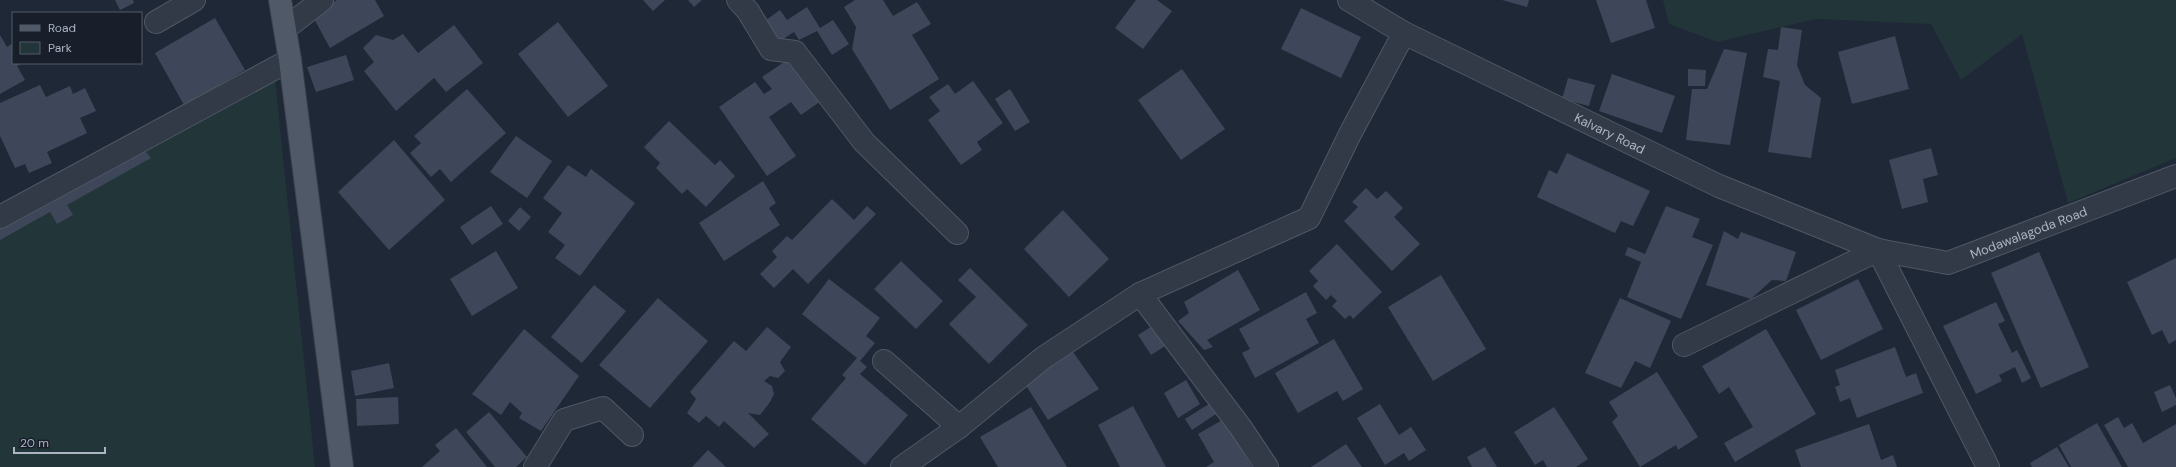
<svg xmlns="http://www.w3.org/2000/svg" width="2176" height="467" font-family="'DM Sans',sans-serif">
	<rect width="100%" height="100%" fill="#1f2836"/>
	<path fill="#223538" d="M1663,0H2176V158L2068,203L2022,34L1961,80L1931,24L1816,19L1717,42L1669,24Z
		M275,79L315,467H0V208Z"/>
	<path fill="#3d4759" d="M115,0H133L134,3L120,10Z
		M337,0H375L384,16L330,48L312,15Z
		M643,0H665L653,11Z
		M688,0H702L694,7Z
		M855,0H883L893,16L917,2L931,24L912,35L939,79L890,110L852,49L856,27L844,7Z
		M1136,0H1157L1172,11L1143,49L1115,28Z
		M1502,0H1529L1527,7Z
		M1596,0H1646L1655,28L1611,43Z
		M807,7L820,28L833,20L849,44L832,55L817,31L799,40L794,32L780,41L766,20L780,10L787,20Z
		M1301,8L1361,37L1341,78L1281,49Z
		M215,18L245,70L184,105L155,53Z
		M558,22L608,86L568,117L518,54Z
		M454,25L483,63L446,92L434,78L396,111L364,71L374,62L363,48L376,35L393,40L403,34L418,53Z
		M1781,27L1802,30L1797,65L1805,85L1821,98L1811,158L1768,152L1780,81L1763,77L1768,49L1778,50Z
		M0,35L7,47L13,43V63H23L17,66L25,80L0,94Z
		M1895,36L1909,89L1852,104L1838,52Z
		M1724,49L1747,53L1730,145L1686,140L1692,89H1707Z
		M346,55L354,80L316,92L307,67Z
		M790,58L821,101L801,115L791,102L769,117L796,156L767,176L719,107L755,82L764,94L772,89L762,77Z
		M1182,69L1225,129L1181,160L1138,100Z
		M1688,69L1706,70L1705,86H1688Z
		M1612,74L1675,96L1662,133L1599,111Z
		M1568,78L1595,85L1589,106L1562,99Z
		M973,81L1003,123L977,142L982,150L961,165L928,120L940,111L929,97L948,84L955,94Z
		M40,85L46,97L70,86L73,94L85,88L96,111L80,118L87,133L47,152L52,163L29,173L25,164L15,168L0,136V103Z
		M467,89L506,133L451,182L440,169L431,177L410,153L421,143L414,136Z
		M1010,89L1030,122L1015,131L995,99Z
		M669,121L715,165L720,160L735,176L706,207L687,189L682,194L656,168L660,163L644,147Z
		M516,136L552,161L527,198L490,172Z
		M394,140L445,200L389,250L338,192Z
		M141,146L151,158L67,205L73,215L57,224L50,212L0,240V224Z
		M1931,148L1938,175L1923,179L1928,202L1902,209L1889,160Z
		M1567,153L1650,191L1633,226L1621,221L1615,233L1537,197L1549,170L1557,174Z
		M568,165L586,177L591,169L635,203L580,276L555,258L565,245L548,232L562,213L543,198Z
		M763,181L776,203L769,208L780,225L724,261L699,223Z
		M1366,188L1377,199L1386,191L1403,208L1394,217L1420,244L1392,271L1344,221L1358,207L1352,202Z
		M832,199L854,220L867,206L876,214L808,284L793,269L774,288L760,274L777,257L772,251L787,236L792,240Z
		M491,206L503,224L472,245L460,227Z
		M1666,206L1700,219L1692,237L1713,245L1681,319L1627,297L1641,262L1625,255L1628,247L1645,254Z
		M520,207L531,217L519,231L508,221Z
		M1063,210L1109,259L1069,297L1024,249Z
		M1724,231L1738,239L1741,232L1796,252L1786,281L1772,280L1751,299L1706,285Z
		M1337,244L1382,292L1353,319L1350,315L1345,319L1332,306L1337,301L1331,295L1326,300L1313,286L1318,281L1309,271Z
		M496,251L518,288L472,316L450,279Z
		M2039,252L2089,367L2041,388L1991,273Z
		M2176,258V340L2169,344L2162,330L2152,335L2127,282Z
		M901,261L943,301L916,329L874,289Z
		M970,268L1028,325L989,364L949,324L976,297L958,280Z
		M1238,270L1260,310L1207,340L1213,347L1204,350L1178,321L1189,313L1184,302Z
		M1441,275L1486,349L1433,381L1388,307Z
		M829,279L880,318L866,336L875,343L860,361L867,367L860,374L908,415L865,465L811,419L846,378L842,375L857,358L802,314Z
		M1858,279L1883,329L1821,360L1796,310Z
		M594,285L626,311L582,363L551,337Z
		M1306,292L1317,313L1306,319L1319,343L1255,378L1242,353L1250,349L1239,329Z
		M658,298L708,341L650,408L599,365Z
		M1620,298L1671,321L1650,368L1635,361L1621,388L1585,373Z
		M1996,302L2005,321L1998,324L2012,353L2017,350L2031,378L2022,383L2015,367L1999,375L2002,381L1976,394L1943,326Z
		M1152,326L1165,346L1151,355L1138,335Z
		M767,327L791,347L780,362L785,371L778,378L770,376L764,381L772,386L774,394L770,402L760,415L748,413L769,434L754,448L724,421L719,427L706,416L699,423L687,413L696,399L690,392L734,341L746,351Z
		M524,329L579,376L541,431L519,418L522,413L510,402L501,415L472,394Z
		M1766,329L1816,414L1735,462L1724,443L1753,427L1729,387L1719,394L1702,366Z
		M1334,339L1363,389L1343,401L1337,391L1298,413L1275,373Z
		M1895,347L1906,377L1916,373L1923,393L1857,418L1850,398L1840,402L1835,387L1840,385L1835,370Z
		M1071,349L1099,389L1048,420L1025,384Z
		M389,363L394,388L355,396L351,371Z
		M1657,372L1698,437L1678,450L1676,445L1640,467L1612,422L1618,416L1609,402Z
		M1186,380L1200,404L1178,418L1164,393Z
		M2170,385L2176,398V405L2162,412L2154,392Z
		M398,397L399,424L357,426L356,399Z
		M1212,402L1219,412L1192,430L1185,419Z
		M1380,404L1399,435L1411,427L1426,450L1409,461L1404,453L1385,465L1357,418Z
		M1133,406L1166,467H1120L1098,425Z
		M1031,407L1067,467H998L980,437Z
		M1554,407L1588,459L1576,467H1547L1543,460L1535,465L1514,432Z
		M489,412L527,457L516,467H495L466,432Z
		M2118,417L2124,428L2132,423L2143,443L2176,424V467H2128L2104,425Z
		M1224,419L1252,467H1206L1214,462L1198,434Z
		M2097,423L2122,467H2071L2059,445Z
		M1869,424L1881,460L1893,455L1897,467H1801L1795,450Z
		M456,428L487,467H422L440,451L435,445Z
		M1346,444L1362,467H1311Z
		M1485,447L1497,467H1472L1467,457Z
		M2057,447L2069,467H2032L2030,463Z
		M708,450L726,467H692Z"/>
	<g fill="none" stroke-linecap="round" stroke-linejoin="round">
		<g stroke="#505765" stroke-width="24">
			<g id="minor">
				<path d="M738,0L748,11L771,49L795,52L864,142L957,233"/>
				<path id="s1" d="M1349,0L1404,33L1719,186L1878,250L1948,263L2176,176"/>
				<path d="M156,22L194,0"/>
				<path d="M286,28L322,0"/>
				<path d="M0,217L290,60"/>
				<path d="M1878,250L1988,467"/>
				<path d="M1140,294L1241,428L1267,467"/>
				<path d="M1684,345L1878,250"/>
				<path d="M884,361L959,427"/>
				<path d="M535,467L564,420L603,408L632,435"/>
				<path d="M902,467L959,427L1043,358L1140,294L1309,218L1351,132L1404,33"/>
			</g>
		</g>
		<g stroke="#3c4350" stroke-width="24">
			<path id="major" d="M280,0L290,60L342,467"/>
		</g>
		<use href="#minor" stroke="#323a47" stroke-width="22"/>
		<use href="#major" stroke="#505967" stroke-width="22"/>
	</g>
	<g text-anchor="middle" stroke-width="4" stroke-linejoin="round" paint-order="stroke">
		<g font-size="13" fill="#acb4c4" stroke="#181f2b">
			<text dy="5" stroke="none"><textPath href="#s1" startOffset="293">Kalvary Road</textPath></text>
			<text dy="5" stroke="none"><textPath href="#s1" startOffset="743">Modawalagoda Road</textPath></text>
		</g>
	</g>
	<rect x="12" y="12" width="130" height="52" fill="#181f2b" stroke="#535b68"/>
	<rect x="20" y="25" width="20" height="6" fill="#505967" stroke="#535b68"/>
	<text x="48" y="32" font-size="12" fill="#acb4c4">Road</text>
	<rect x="20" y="42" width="20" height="12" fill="#223538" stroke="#535b68"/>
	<text x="48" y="52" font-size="12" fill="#acb4c4">Park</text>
	<path d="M14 447v6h91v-6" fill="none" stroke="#acb4c4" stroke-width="2"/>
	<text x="20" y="447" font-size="12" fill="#acb4c4" stroke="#181f2b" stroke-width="3" paint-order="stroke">20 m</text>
</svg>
